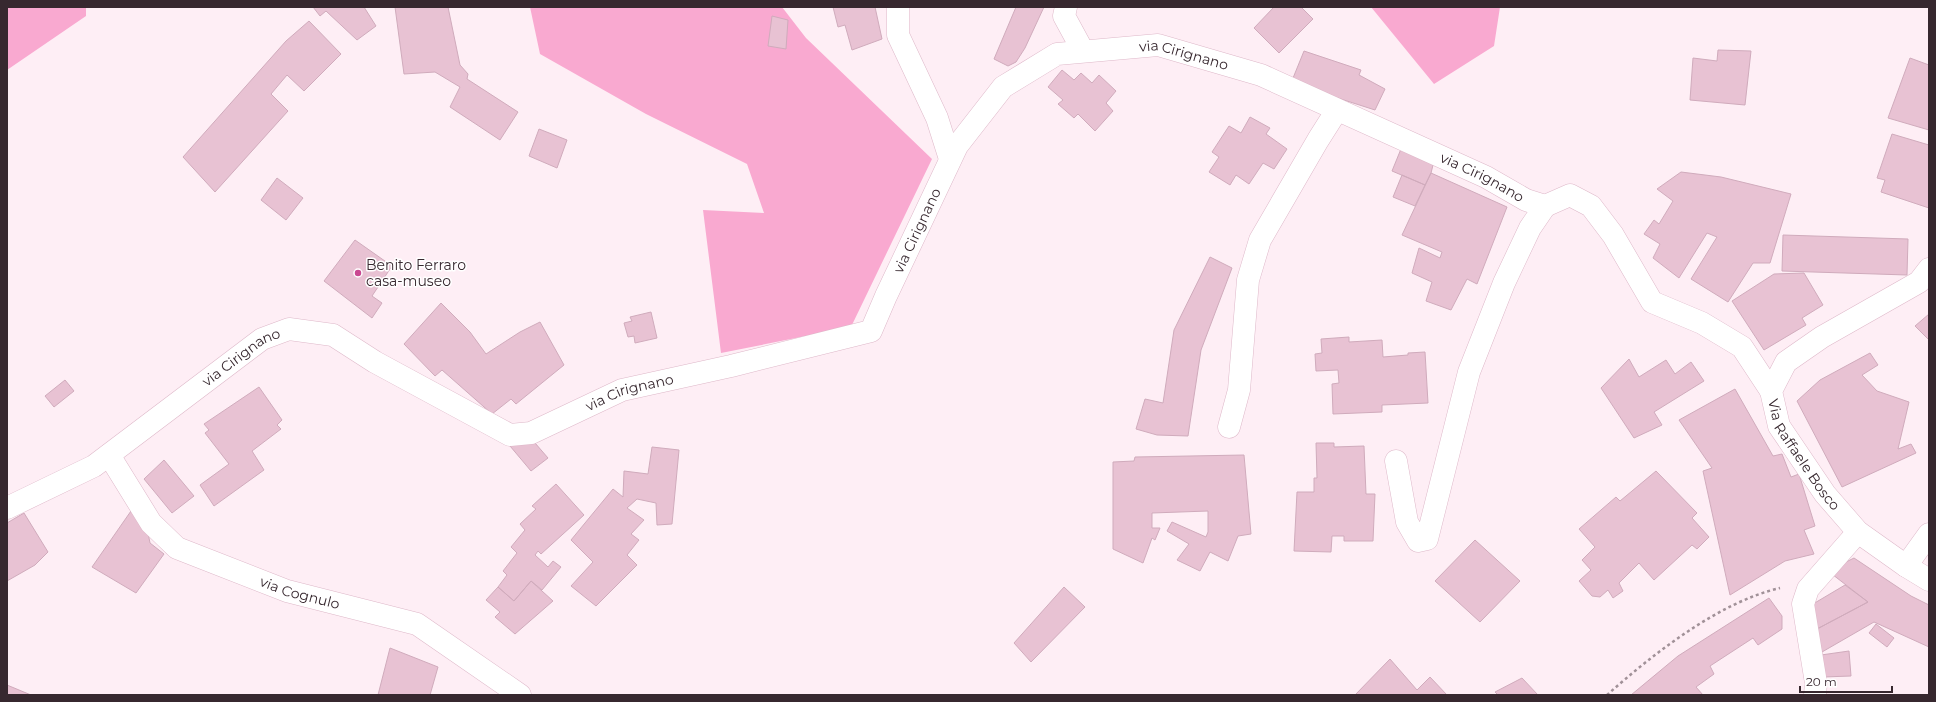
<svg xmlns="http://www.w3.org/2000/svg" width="1936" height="702" font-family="Montserrat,sans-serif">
	<rect width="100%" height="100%" fill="#feeef5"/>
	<path fill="#f9a9d0" d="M7,7H86V16L7,70Z
		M530,7H782L806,38L932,159L851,327L721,353L703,210L764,213L747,164L646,114L540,54Z
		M1371,7H1500L1494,46L1434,84Z"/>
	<path fill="#e8c2d3" stroke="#d0abbc" d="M313,7H364L376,26L357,40L326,11L320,16Z
		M395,7H448L460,65L468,74L467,79L518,112L500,140L450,107L460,87L435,72L404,74Z
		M833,7H875L882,39L852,50L845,25L838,27Z
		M1016,7H1044L1025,48L1016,62L1008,66L994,59Z
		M1274,7H1301L1313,19L1279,53L1254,28Z
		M772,16L788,20L786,49L768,46Z
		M309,21L341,54L304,91L287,75L271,94L288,111L215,192L183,157L286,41Z
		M1718,50L1751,51L1745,105L1690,100L1693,58L1717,61Z
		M1304,51L1361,70L1359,75L1385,89L1375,110L1291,83Z
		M1910,58L1929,65V130L1888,118Z
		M1062,70L1074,80L1081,73L1092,83L1099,75L1116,91L1106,103L1113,111L1095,131L1078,114L1074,118L1058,104L1063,100L1048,87Z
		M1250,117L1270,128L1266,134L1287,149L1274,169L1263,163L1249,184L1236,175L1230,185L1209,172L1219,157L1212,152L1229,126L1241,133Z
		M539,129L567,140L557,168L529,156Z
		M1892,134L1929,145V208L1881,192L1885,180L1877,178Z
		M1403,144L1435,157L1431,173L1425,185L1392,171Z
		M1681,172L1721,177L1791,194L1770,263H1753L1728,302L1691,279L1717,237L1707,233L1679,278L1653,258L1660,244L1644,234L1654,220L1659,224L1673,201L1657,189Z
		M1431,173L1507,207L1477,284L1467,279L1451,310L1426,301L1432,282L1412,273L1419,248L1440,258L1442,252L1402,235Z
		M1402,175L1425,185L1415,206L1393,197Z
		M277,178L303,198L286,220L261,200Z
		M1783,235L1908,239L1907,275L1782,271Z
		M355,240L392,266L372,296L382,303L372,318L324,281Z
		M1210,257L1232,268L1201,350L1188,436L1157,435L1136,429L1145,399L1163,403L1174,330Z
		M1804,273L1823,305L1802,318L1806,325L1764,350L1732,301L1774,274Z
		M441,303L470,332L486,354L520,332L540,322L564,365L516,404L511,399L492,414L442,370L435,376L404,344Z
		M651,312L657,338L635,343L634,336L628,337L624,323L632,321L630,317Z
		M1929,314V340L1915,326Z
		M1349,337V342L1382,340L1383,357L1408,355V353L1425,352L1428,403L1382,405V412L1333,414L1332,384L1339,383L1338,370L1316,371L1315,354L1322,353L1321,339Z
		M1870,353L1878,365L1862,375L1877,391L1909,402L1898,449L1911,444L1916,453L1842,487L1797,401L1820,380Z
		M1629,359L1639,377L1666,360L1675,374L1691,362L1704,381L1654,412L1662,425L1634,438L1601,388Z
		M65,380L74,391L54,407L45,396Z
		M259,387L282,420L277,425L281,429L252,451L264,470L214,506L200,485L229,464L205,433L209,430L204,424Z
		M1735,389L1773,456L1782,454L1791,477L1799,474L1815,526L1804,530L1814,554L1785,561L1730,595L1703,471L1712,468L1679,420Z
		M529,436L548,458L531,471L510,446Z
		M1316,443H1334V447L1364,446L1366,494H1375L1373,541H1344V536H1332L1331,552L1294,551L1297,492H1314V478H1317Z
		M652,447L679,450L672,524L657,525L656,503L637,499L627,508L644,520L631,534L639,540L627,555L637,565L596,606L571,586L593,562L571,540L613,489L623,497L624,471L648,474Z
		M1244,455L1251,534L1238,536L1228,561L1210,552L1200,571L1177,560L1189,544L1167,531L1172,522L1206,537L1208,532V511L1152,513V528H1160L1155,540L1152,538L1143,563L1113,549V462L1134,461L1135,457Z
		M164,460L194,496L172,513L144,479Z
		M1656,471L1697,513L1692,518L1709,537L1697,549L1692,545L1654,580L1639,563L1619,583L1623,591L1613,598L1608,590L1600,597L1592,596L1579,581L1591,570L1582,560L1595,547L1579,529L1616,497L1620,501Z
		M556,484L584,515L541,554L538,551L535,555L548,567L553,561L561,567L542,590L531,581L514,601L498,587L507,575L503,571L517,553L511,547L525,530L520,524L536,509L532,506Z
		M131,511L147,528L150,543L164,554L136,593L92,567Z
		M24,513L48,552L35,565L7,581V523Z
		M1475,540L1520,581L1480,622L1435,581Z
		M1854,558L1911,596L1929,605V647L1874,622L1822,652L1817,629L1868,602L1828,571Z
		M531,581L553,601L515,634L495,617L500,612L486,600L498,587L514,601Z
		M1845,585L1868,602L1817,629L1813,604Z
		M1064,587L1085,607L1031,662L1014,643Z
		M1769,598L1782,616V629L1758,645L1753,638L1710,666L1714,674L1696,687L1703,695H1631L1678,656Z
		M1876,624L1894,638L1887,647L1869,633Z
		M390,648L438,667L430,695H378Z
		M1849,651L1851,676L1823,677L1821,655Z
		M1390,659L1417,690L1430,677L1447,695H1355Z
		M1522,678L1538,695H1498L1495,692Z
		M7,685L31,695H7Z"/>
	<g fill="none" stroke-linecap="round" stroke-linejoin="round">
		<g stroke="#deb8c9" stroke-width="23">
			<g id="minor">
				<path d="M898,7V35L937,118L950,159"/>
				<path d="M1066,7L1064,16L1083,51"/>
				<path id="s1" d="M1929,269L1919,282L1822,337L1786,362L1771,391L1779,426L1825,494L1858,532L1906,566L1929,580"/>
				<path d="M1229,427L1239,390L1248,280L1260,240L1318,140L1337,110"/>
				<path id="s2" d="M109,455L151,523L177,548L287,591L417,624L520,695"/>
				<path d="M1396,461L1407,522L1418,541L1427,539L1469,372L1504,283L1530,228L1545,206"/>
				<path id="s3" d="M7,508L94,466L262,339L289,329L333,335L375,362L510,435L531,433L622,390L731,366L871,331L886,296L957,146L1003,87L1057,54L1158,45L1261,75L1486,177L1526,200L1545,206L1570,195L1591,206L1613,235L1652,302L1702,323L1742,347L1771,391"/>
				<path d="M1906,566L1929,534"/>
				<path d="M1815,695L1816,683L1803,604L1808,589L1858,532"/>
			</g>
		</g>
		<path stroke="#a19198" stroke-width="2.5" stroke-dasharray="3 3" stroke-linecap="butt" d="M1607,695C1653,654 1719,602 1780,588"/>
		<use href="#minor" stroke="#fff" stroke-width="22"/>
	</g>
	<circle fill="#c94891" stroke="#fff" stroke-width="1.5" cx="358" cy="273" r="4"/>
	<g text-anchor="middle" stroke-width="3" stroke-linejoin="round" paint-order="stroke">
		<g font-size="14" fill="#37282f" stroke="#fff">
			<text dy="5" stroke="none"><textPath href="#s3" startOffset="1432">via Cirignano</textPath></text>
			<text dy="5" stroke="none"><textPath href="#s3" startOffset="1756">via Cirignano</textPath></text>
			<text dy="5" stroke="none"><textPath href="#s3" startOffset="1072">via Cirignano</textPath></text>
			<text dy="5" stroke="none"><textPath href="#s3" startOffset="280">via Cirignano</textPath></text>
			<text dy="5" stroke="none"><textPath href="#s3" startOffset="712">via Cirignano</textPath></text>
			<text dy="5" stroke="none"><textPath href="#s1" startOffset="277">Via Raffaele Bosco</textPath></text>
			<text dy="5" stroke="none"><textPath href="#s2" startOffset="247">via Cognulo</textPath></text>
		</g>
		<g font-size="14" fill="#37282f" stroke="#fff" text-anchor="start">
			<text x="366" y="270">Benito Ferraro<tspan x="366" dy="16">casa-museo</tspan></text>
		</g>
	</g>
	<rect width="1936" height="702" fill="none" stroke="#37282f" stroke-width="16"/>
	<path d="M1800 686v6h92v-6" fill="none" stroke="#37282f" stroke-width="2"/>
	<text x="1806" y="686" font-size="12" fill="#37282f" stroke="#ffffff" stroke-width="3" paint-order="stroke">20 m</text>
</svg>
